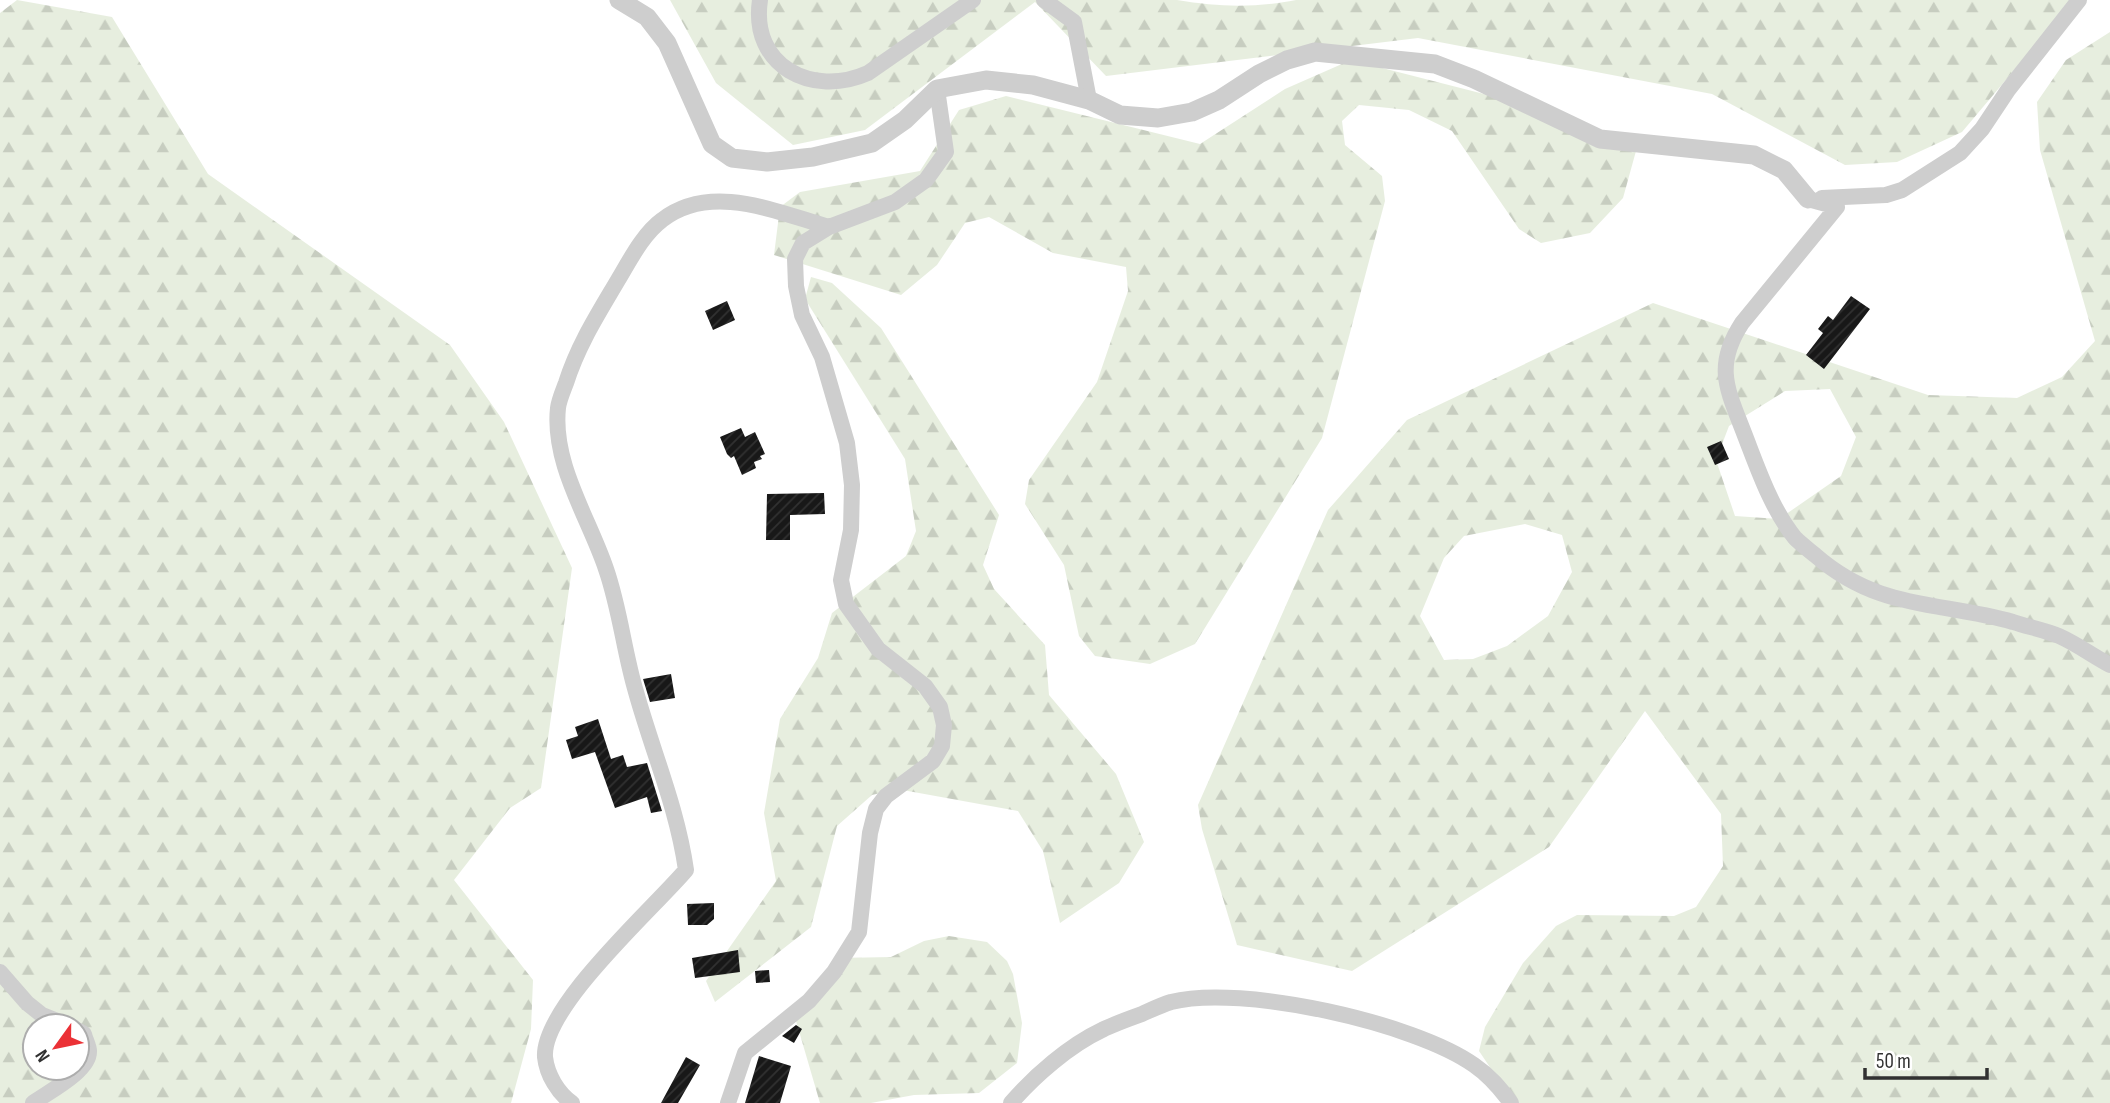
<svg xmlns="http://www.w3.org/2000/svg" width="2110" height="1103" font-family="'Sofia Sans Condensed',sans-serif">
	<defs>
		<pattern id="forest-firs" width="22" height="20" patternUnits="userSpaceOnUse" patternTransform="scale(1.75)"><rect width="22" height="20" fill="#e7eedf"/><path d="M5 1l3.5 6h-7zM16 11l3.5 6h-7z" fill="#c7cdc0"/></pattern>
		<pattern id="building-hatch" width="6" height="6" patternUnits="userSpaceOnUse" patternTransform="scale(1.75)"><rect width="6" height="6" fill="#181818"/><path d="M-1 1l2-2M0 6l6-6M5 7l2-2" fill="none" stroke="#313131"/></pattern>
	</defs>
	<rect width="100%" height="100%" fill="#fff"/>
	<path fill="url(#forest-firs)" fill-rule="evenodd" d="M17,0L112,17L208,174L450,345L504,422L572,568L541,788L510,808L454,880L533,980L531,1029L511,1103H0V13ZM35,1026H77V1068H35Z
		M670,0H1177C1219,7 1254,8 1296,0H2073L1962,132L1897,162L1845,165L1712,94L1418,38L1106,76L1035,2L865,130L793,145L716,83Z
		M2110,32V1103H1514L1479,1051L1485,1027L1523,963L1556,926L1577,915L1674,916L1696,907L1723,866L1721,814L1645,711L1549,847L1352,971L1237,945L1202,829L1198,805L1328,510L1407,420L1653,303L1928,395L2017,398L2062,377L2095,341L2040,150L2037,102L2066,60ZM1830,389L1856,437L1841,476L1779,519L1735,516L1716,460L1729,426L1785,391ZM1525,524L1562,535L1572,572L1548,616L1507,646L1473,659L1444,660L1420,616L1444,558L1464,536Z
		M1351,60L1550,111L1636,151L1623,198L1590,233L1541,243L1519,229L1452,131L1409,110L1359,105L1342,121L1345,145L1382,176L1385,201L1322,438L1195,644L1150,664L1095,656L1079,636L1064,565L1025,504L1029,480L1097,382L1128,291L1126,267L1053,253L989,217L965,223L937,265L901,295L774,255L780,207L800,192L920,171L959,110L1006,96L1200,144L1285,89Z
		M811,277L832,283L881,328L999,515L983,565L994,589L1045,645L1049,695L1116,774L1144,842L1119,883L1060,923L1043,851L1018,811L897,789L872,795L837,826L811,927L715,1002L706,981L776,881L764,813L780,719L818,658L832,613L906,556L916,531L905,459L805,299Z
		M949,936L987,942L1007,961L1013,974L1022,1023L1017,1063L979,1093L914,1095L871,1103H820L794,1014L841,958L891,957L924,941Z"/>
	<path fill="url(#building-hatch)" d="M1851,296L1870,309L1824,369L1806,355L1823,333L1818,329L1828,316L1833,320Z
		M727,301L735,320L713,330L705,311Z
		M741,428L745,437L755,432L765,454L760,456L762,459L754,462L756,468L742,475L734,456L731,458L727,454L720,437Z
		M1721,441L1729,459L1715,465L1707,447Z
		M824,493L825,514L790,515V540H766L767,494Z
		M671,674L675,698L650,702L643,679Z
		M598,719L611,759L623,755L627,767L647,763L662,811L651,813L647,797L615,808L595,752L572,759L566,740L578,736L575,727Z
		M714,903V919L707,925H688L687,904Z
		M738,950L740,972L695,978L692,958Z
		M769,970L770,982L756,983L755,971Z
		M796,1025L802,1029L794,1043L782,1036Z
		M759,1056L791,1066L780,1103H745Z
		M686,1057L700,1065L678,1103H661Z"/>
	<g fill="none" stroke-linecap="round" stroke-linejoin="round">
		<path stroke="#cecece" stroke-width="16" d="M760,0C750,66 812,98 868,73L973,0
			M1044,0L1074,22L1089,100
			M1822,198L1886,195L1902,190L1960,153L1982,129L2008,90L2079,0
			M1808,199L1837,207L1742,323C1714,366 1727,389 1744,433C1758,469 1771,508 1795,538C1801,544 1809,550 1815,555C1879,611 1939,601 2013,622C2028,627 2045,630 2059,636C2077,644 2093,656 2110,665
			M0,972L27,1003L42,1015L70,1026
			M33,1103C48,1092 90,1071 89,1051C89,1046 85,1039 84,1034L77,1030
			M572,1103C558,1093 547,1075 545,1057C542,1007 653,909 686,870C677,807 653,753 636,692C624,652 620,609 606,569C589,518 552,464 558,408C559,400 563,391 566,383C578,345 598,314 618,280C630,260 643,234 662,220C711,182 776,212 829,227
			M728,1103L745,1053L809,1001L834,972L859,932L870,833L876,809L886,796L933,761L942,746L944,725L940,707L925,686L878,649L846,604L841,580L851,530L852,485L847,443L822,357L802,315L796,286L795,259L803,243L829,227L895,202L926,180L946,152L937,89
			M1011,1103C1034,1076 1070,1045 1102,1030C1114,1024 1128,1019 1142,1014C1151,1010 1161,1005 1171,1002C1242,984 1415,1023 1474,1065C1490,1076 1500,1088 1511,1103"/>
		<path stroke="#cecece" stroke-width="19" d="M619,0L647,17L667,43L712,144L732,158L767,162L813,157L872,143L905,120L937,89L986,80L1033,85L1089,100L1120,115L1158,118L1192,112L1219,100L1259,74L1287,60L1315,52L1435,64L1474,79L1600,139L1754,155L1784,170L1808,199"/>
	</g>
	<g transform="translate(56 1047) rotate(237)"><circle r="33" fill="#ffffff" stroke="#adadad" stroke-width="2"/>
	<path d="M0-5L12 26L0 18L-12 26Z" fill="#eb3136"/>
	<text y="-10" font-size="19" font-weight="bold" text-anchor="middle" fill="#313131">N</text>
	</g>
	<path d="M1865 1068v10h122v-10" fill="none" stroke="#313131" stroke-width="3.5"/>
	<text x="1876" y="1068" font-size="21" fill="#313131" stroke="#ffffff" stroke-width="5" paint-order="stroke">50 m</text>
</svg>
